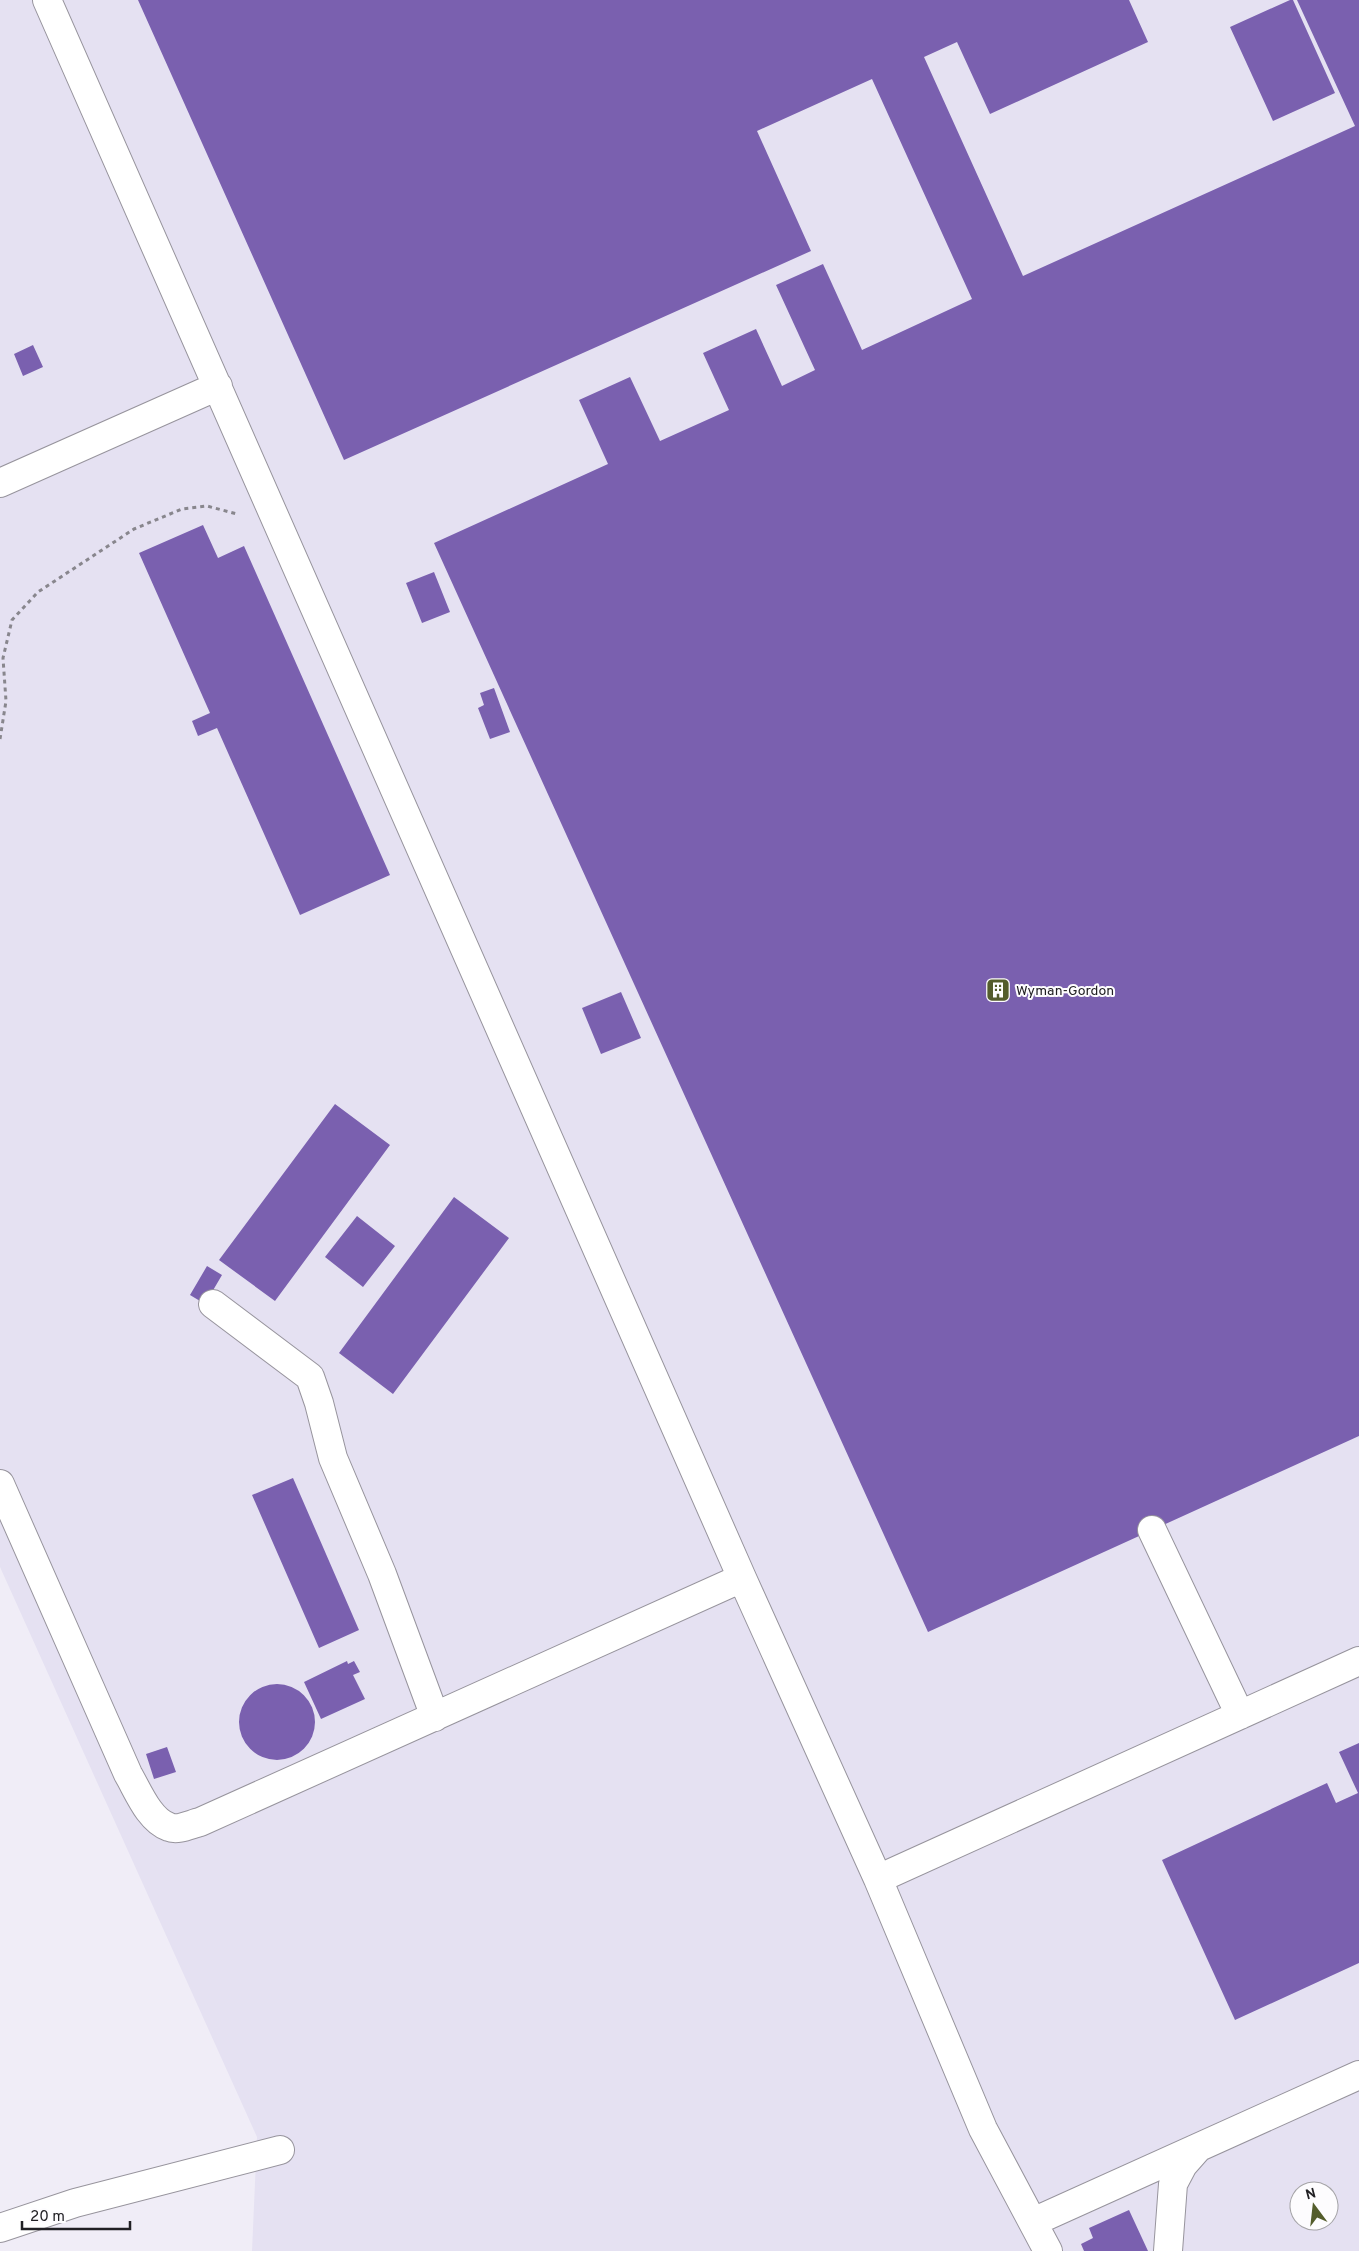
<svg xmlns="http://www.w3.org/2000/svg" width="1359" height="2251" font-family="Overpass,sans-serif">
	<rect width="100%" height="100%" fill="#f0edf7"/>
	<path fill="#e5e1f2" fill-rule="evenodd" d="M0,0H1359V2251H252L257,2137L0,1567ZM1299,2191H1329V2221H1299Z"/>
	<path fill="#7a60af" d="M138,0H1129L1148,42L990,114L957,42L924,57L1023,276L1355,126L1297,0H1359V1436L928,1632L434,543L608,464L579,400L630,377L660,441L729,410L703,353L756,329L782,386L815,370L776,285L823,264L862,350L972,299L872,79L757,131L811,251L344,460Z
		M1290,0H1293L1335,93L1273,121L1230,27Z
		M33,345L43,367L23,376L14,354Z
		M203,525L218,558L244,546L390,875L300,915L217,728L198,736L192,721L210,713L139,553Z
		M434,572L450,612L422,623L406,583Z
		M494,688L510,732L490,739L478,708L484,705L480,693Z
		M621,992L641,1038L601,1054L582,1008Z
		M335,1104L390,1145L275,1301L219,1260Z
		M454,1197L509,1238L393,1394L339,1353Z
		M357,1216L395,1246L363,1287L325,1257Z
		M207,1266L222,1275L205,1304L190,1295Z
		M293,1478L359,1630L319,1648L252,1495Z
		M347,1661L348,1664L354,1661L360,1672L353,1675L365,1699L321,1719L304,1682Z
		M239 1722a38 38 0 1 1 76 0a38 38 0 1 1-76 0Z
		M1359,1743V1963L1235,2020L1162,1860L1327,1783L1336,1803L1358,1793L1339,1752Z
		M167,1747L176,1772L154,1779L146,1754Z
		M1129,2210L1148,2251H1084L1081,2244L1093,2238L1089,2228Z"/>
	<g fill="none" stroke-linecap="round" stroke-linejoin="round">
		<g stroke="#97949d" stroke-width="30">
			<path id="minor" d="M47,0L742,1578L878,1879L983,2129L1048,2251
				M0,483L218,386
				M213,1304L310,1377L319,1403L333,1458L382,1574L435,1717
				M0,1484L128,1774C138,1791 149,1820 169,1827C178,1831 191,1824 200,1822L742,1578
				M1152,1530L1240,1715
				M878,1879L1359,1661
				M1033,2222L1359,2075
				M0,2228L75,2203L280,2150
				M1168,2251L1173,2184L1183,2165L1198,2148"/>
		</g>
		<path stroke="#88868d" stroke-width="3" stroke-dasharray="4 4" stroke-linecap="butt" d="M0,739L6,701L3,658L12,620L38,592L134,529L182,509L207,506L237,514"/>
		<use href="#minor" stroke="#fff" stroke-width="28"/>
	</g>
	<defs>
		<g id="building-square" transform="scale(1.25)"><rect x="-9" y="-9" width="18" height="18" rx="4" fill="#545d2c" stroke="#fdfcfe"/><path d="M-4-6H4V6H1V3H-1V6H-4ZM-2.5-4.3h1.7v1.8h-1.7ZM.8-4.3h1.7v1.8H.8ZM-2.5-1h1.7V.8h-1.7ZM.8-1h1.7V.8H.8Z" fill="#fff"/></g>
	</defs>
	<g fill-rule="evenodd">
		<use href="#building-square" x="998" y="990"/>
	</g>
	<g text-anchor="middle" stroke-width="4" stroke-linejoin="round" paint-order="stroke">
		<g font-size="14" fill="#212024" stroke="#fdfcfe" text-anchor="start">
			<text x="1016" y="995">Wyman-Gordon</text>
		</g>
	</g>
	<g transform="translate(1314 2206) rotate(345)"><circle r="24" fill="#fdfcfe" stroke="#a5a4a7"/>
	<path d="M0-4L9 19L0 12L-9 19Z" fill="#545d2c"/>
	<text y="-8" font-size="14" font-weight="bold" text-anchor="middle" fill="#212024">N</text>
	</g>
	<path d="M22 2221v8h108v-8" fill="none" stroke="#212024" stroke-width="2.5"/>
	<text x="30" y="2221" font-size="15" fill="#212024" stroke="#fdfcfe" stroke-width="4" paint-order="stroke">20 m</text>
</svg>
